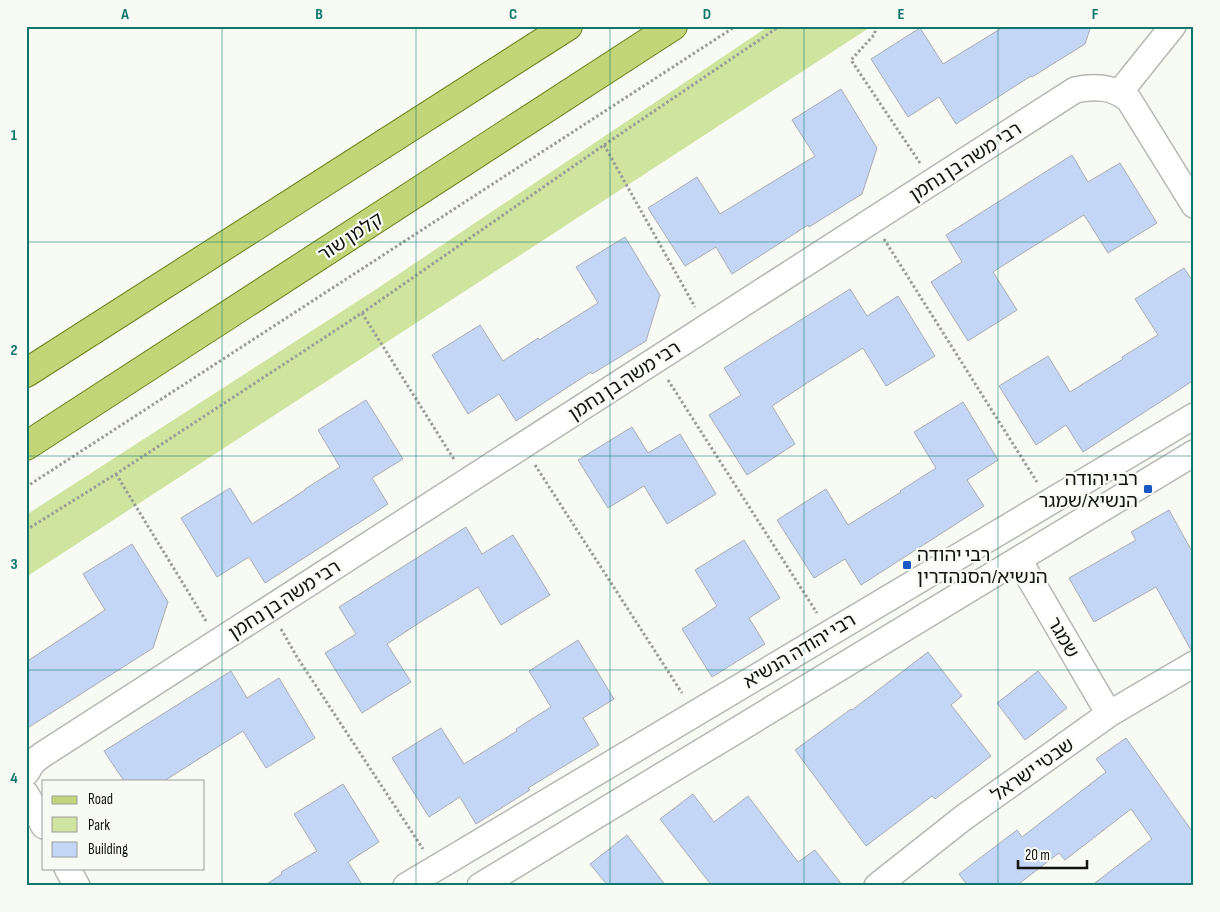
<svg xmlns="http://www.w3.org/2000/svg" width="1220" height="912" font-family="'Sofia Sans Condensed','Noto Sans Hebrew',sans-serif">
	<rect width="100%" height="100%" fill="#f8faf4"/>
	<path fill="#cfe49e" d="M769,26H872L26,577V515L372,292Z"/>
	<path fill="#c3d6f5" stroke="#a9acb2" d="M1005,26H1091L1085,44L1032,77L1031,76L956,124L939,97L908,117L871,59L920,28L943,64Z
		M841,89L877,148L862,194L809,227L808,225L732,274L716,247L685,266L648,208L697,177L720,214L815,156L792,120Z
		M1072,155L1088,182L1120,163L1157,223L1108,253L1084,215L1029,249L993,272L1017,310L968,341L931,282L962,262L946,235Z
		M625,237L660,295L646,341L592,374L591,372L516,421L499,394L468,414L432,355L480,325L503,361L538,338L539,340L598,303L576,267Z
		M1184,268L1194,283V380L1083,452L1066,425L1036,445L999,386L1048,356L1070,392L1123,359L1122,357L1158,335L1135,299Z
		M850,289L867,316L898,296L935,356L886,386L863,348L807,383L772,406L795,444L747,475L709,415L741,395L724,368Z
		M366,400L403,459L372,478L388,504L265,583L249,557L217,577L181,518L230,488L252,524L305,490V489L340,467L318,430Z
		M963,402L998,460L967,480L984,506L861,585L845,559L814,578L777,520L826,489L848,525L901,492L900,491L936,468L914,432Z
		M632,427L648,453L680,434L716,494L667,524L644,486L608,508L578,460Z
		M1169,510L1194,555V650H1191L1156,587L1094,622L1069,578L1136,540L1131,532Z
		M466,527L482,554L513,535L550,595L501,625L478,587L422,621L387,644L411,682L362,713L325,653L356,634L339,607Z
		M744,540L780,598L749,618L765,644L712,677L682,629L717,606L695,570Z
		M132,544L168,602L153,648L26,729V662L105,610L83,574Z
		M578,640L614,699L583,718L599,745L528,788L530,790L476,824L460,797L429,817L392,758L441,728L464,764L517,731L516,729L551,707L529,671Z
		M928,652L962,696L951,705L991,756L935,799L932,796L866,846L795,750L851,709L852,710Z
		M231,671L247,698L279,678L315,738L266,768L243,731L164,781H124L104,751Z
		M1038,671L1067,708L1025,740L997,703Z
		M1126,738L1194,834V886H1091L1152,839L1131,809L1065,860L1059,853L1016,886H968L959,874L1017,830L1022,837L1106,772L1096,759Z
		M343,784L379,842L348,862L363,886H264L282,874L281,872L317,851L294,814Z
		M693,794L714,822L748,796L798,862L815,850L843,886H712L660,819Z
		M627,835L666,886H608L590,864Z"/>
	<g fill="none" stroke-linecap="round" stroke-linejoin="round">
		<g stroke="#b6b8b2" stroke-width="28">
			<path id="minor" d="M1120,92L1173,26
				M1019,560L1109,714
				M26,773L33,762L42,755L1075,90C1094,86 1113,86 1129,100L1194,205
				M26,794L44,826
				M67,868L77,886
				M406,886L1194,416
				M480,886L1194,453
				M877,886L963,818L1109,714L1194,664"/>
		</g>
		<g stroke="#6a801a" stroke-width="30">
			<path id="major" d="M26,373L568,26
				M26,446L673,26"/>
		</g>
		<path stroke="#9a9c97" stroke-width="3" stroke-dasharray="2.5 2.5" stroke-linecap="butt" d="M877,26L874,35L851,60L920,163
			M604,145L695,307
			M884,239L1037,482
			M362,313L455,461
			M668,380L817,613
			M535,465L682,693
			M116,474L206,621
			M26,487L736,26
			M26,530L116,474L362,313L604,145L780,26
			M281,629L297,657L423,849"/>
		<use href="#minor" stroke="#fff" stroke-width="25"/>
		<use href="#major" stroke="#c2d679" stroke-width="28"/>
	</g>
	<path fill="none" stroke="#0f766e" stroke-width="1" stroke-opacity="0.55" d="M222,26V886M416,26V886M610,26V886M804,26V886M998,26V886M26,242H1194M26,456H1194M26,670H1194"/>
	<g fill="#1a57c3" stroke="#f8faf4" stroke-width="2">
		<rect x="1143" y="484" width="10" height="10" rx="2.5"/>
		<rect x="902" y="560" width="10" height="10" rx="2.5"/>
	</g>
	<g text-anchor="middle" stroke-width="4.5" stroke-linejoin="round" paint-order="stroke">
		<g font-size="19" fill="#121311" stroke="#f8faf4">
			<text transform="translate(965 161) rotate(-33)" y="7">רבי משה בן נחמן</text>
			<text transform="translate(350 236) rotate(-33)" y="7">קלמן שור</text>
			<text transform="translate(624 380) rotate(-33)" y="7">רבי משה בן נחמן</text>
			<text transform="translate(284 599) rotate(-33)" y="7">רבי משה בן נחמן</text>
			<text transform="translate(1064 637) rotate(60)" y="7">שמגר</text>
			<text transform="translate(799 650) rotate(-31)" y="7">רבי יהודה הנשיא</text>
			<text transform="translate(1032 769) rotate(-35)" y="7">שבטי ישראל</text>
		</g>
		<g font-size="19" fill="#121311" stroke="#f8faf4" text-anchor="end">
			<text x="1138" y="485">רבי יהודה<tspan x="1138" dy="22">הנשיא/שמגר</tspan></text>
			<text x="917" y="561" text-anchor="start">רבי יהודה<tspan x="917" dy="22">הנשיא/הסנהדרין</tspan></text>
		</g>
	</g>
	<rect width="1220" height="912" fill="none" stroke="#f8faf4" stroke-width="55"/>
	<rect x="42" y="780" width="162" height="90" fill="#f8faf4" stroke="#9c9e99"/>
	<rect x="52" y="796" width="25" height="8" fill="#c2d679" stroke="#9c9e99"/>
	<text x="88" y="804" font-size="15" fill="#121311">Road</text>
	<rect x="52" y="817" width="25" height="15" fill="#cfe49e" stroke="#9c9e99"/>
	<text x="88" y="830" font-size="15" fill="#121311">Park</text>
	<rect x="52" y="842" width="25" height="15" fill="#c3d6f5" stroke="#9c9e99"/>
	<text x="88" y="854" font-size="15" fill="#121311">Building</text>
	<path d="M1018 860v8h69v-8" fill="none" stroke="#121311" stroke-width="2.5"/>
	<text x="1025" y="860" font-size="15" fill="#121311" stroke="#f8faf4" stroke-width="4" paint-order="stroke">20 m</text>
	<rect x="28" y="28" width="1164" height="856" fill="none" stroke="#0f766e" stroke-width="2"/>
	<g font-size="16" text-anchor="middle" font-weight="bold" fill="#0f766e">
		<text x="125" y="19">A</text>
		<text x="319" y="19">B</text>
		<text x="513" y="19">C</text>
		<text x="707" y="19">D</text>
		<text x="901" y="19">E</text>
		<text x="1095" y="19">F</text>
		<text x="14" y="140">1</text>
		<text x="14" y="355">2</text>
		<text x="14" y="569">3</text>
		<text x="14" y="783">4</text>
	</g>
</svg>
